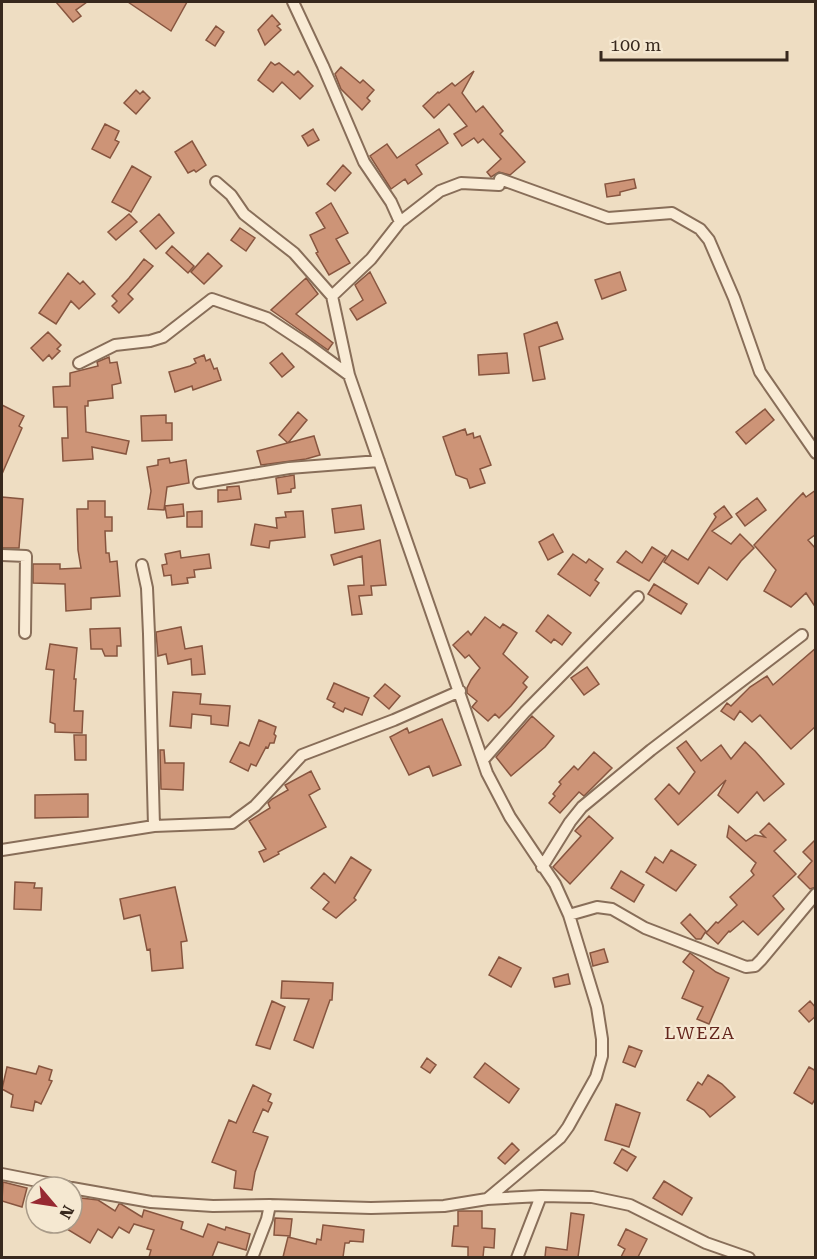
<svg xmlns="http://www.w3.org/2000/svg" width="817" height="1259" font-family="'Roboto Serif',serif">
	<rect width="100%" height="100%" fill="#eeddc2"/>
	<path fill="#cd9477" stroke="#87553f" stroke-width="1.5" d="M56,2H87L76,10L81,16L73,22Z
		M128,2H187L171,31Z
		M272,15L280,24L277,26L281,30L265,45L258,30Z
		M216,26L224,32L215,46L206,40Z
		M271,62L275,65L279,63L294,75L298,71L313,86L300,99L282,82L273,92L258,80Z
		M341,67L360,83L363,80L374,90L367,98L370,101L362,110L341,89L335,74Z
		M474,71L462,93L476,112L483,106L503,131L500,134L525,162L510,175L499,172L491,177L487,172L501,159L483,139L478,143L474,138L462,146L454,134L467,126L449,104L434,118L423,106L438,92L439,93L452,83L455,86Z
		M136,90L140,94L143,91L150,98L136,114L124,103Z
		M105,124L119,131L115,140L119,142L110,158L92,149Z
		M313,129L319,140L308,146L302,136Z
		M439,129L448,143L416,165L422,174L408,184L405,179L391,189L370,156L387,144L397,158Z
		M192,141L206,165L196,172L194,170L188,173L175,152Z
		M343,165L351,173L335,191L327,184Z
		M132,166L151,177L131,212L112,202Z
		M634,179L636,188L620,192V195L607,197L605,184Z
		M331,203L348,233L336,239L350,263L329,275L316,253L318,252L310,235L325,228L316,213Z
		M129,214L137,222L116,240L108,232Z
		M159,214L174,233L156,249L140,231Z
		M240,228L255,238L246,251L231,240Z
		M172,246L194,266L188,273L166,253Z
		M208,253L222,266L204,284L191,272Z
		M144,259L153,266L128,294L133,299L119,313L112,306L117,301L112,296L129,278Z
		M370,272L386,303L357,320L350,309L363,300L355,285Z
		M620,272L626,290L602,299L595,280Z
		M68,273L80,284L83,281L95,294L79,309L71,301L56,324L39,313Z
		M306,278L318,294L296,314L333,343L328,350L271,310Z
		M557,322L563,339L539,347L545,379L533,381L524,334Z
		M48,332L61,345L57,349L60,351L52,359L49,355L43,361L31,348Z
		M282,353L294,367L282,377L270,363Z
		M507,353L509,373L479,375L478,355Z
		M204,355L206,361L210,359L214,369L217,368L221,380L193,390L192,386L175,392L169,372L190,366L196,363L194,359Z
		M109,357L110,363L117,362L121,383L112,385L113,398L88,401V406H85L86,432L129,441L126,454L92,447L93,459L63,461L62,438H68L67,407H54L53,387L70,386V373L98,366L97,362Z
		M2,405L24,416L19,426L22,428L2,474Z
		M765,409L774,420L746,444L736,432Z
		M298,412L307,420L288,443L279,435Z
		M166,415V423H172V440L142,441L141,416Z
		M465,429L467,435L473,433L474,438L480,436L491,465L480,469L485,483L470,488L467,479L456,475L443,437Z
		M314,436L320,455L306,459L261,465L257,451Z
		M169,458L170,463L186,460L189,483L167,487L164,510L148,509L151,491L147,467L158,465V460Z
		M294,475L295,488L291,489V492L278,494L276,478Z
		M239,486L241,499L218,502V490H227V487Z
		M816,490V534L808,540L816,549V608L806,593L791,607L764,591L776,570L754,545L796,500L803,493L806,497Z
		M2,497L23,499L19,548H2Z
		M757,498L766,510L745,526L736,514Z
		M88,501H105V517H112V531H105L106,553H109L110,562L117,561L120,596L91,598V609L66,611L65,584L33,583V564H60V569L81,568L78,550L77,509H88Z
		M183,504L184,516L167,518L165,506Z
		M361,505L364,529L335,533L332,509Z
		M724,506L732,517L712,531L731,544L740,534L754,548L741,561L727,580L709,567L698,584L664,562L672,550L688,560L716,517L714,514Z
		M202,511V527H187V512Z
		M303,511L305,537L270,541L269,548L251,545L255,524L277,528L276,518L286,517L285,512Z
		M553,534L563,552L548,560L539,542Z
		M380,540L386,585L371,586L372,595L359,596L362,614L352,615L348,586L364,585L362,556L334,565L331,555Z
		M652,547L666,556L649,581L617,562L626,551L642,563Z
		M180,551L181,558L209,554L211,568L194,570L195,577L187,578L188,583L172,585L171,575L164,576L162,565L167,564L165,554Z
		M573,554L586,563L589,559L603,569L595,580L599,583L590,596L558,574Z
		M654,584L687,604L681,614L648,594Z
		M548,615L571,633L562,645L554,639L551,643L536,631Z
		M485,617L500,628L503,624L517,633L503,654L528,677L523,683L527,687L511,706L499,718L495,714L488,721L472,707L477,701L467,693V688L471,680L480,668L469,655L465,658L453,645L468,631L471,635Z
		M181,627L185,649L202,646L205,674L192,675L191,659L168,664L166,654L158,656L156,632Z
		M120,628L121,646H117V656H105L102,649H91L90,629Z
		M50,644L77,648L74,679H76L74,711H83L82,733L55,732V724L50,722L54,670L46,669Z
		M816,648V726L791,749L760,715L752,722L740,711L734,720L721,711L727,703L731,706L750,687L767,676L773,685Z
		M587,667L599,684L584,695L571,678Z
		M334,683L369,698L362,715L345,708L343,712L333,707L335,703L327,699Z
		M385,684L400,696L389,709L374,696Z
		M173,692L201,694L200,704L230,706L228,726L211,724V716L192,714L191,728L170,726Z
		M532,716L554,736L545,747L511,776L496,757Z
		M442,719L461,765L433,776L429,766L409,775L390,737L407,728L409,733Z
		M259,720L276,727L274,734L276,736L274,743H270L268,748L266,747L256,766L251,764L248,771L230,762L240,742L249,746Z
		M74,735H86V760H75Z
		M686,741L701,761L721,745L731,759L745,742L755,751L784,784L764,801L757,792L738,813L718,795L726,780L678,825L655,799L669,784L679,794L695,772L677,748Z
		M160,750H164L165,763H184L183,790L161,789Z
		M594,752L612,768L584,796L579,792L560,813L549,803L555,796L553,794L561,784L559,782L574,766L578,770Z
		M311,771L320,789L309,795L326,827L278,852L279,854L264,862L259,852L266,849L249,821L270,808L268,803L272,799L288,790L285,785Z
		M88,794V817L35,818V795Z
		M589,816L613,838L570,884L553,867L581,836L575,831Z
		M769,823L786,840L774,851L796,874L773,896L784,909L758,935L743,921L730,932L729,931L718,944L706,933L716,922L718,923L737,905L730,897L754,875L751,871L756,863L727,837L729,826L746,841L755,835L765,837L760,832Z
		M816,839V887L810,889L798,877L812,861L803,852Z
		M671,850L696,865L676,891L646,872L655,857L663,863Z
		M351,857L371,870L354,898L356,900L336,918L323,909L329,902L311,888L324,873L335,883Z
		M621,871L644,885L634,902L611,888Z
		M15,882L35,883L34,888H42L41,910L14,909Z
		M175,887L187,941L181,942L183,968L152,971L150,949L147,950L140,915L124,919L120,899Z
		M690,914L706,931L701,939H696L681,923Z
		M604,949L608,962L593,966L590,953Z
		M690,953L716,972L729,978L709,1024L697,1019L703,1007L682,998L694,971L683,962Z
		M499,957L521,968L511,987L489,975Z
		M568,974L570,984L555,987L553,978Z
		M282,981L333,983L332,1000H330L313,1048L294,1040L309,999L281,998Z
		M272,1001L285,1007L270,1049L256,1045Z
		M810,1001L816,1008V1016L809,1022L799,1011Z
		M629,1046L642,1051L635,1067L623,1062Z
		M427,1058L436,1065L430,1073L421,1067Z
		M485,1063L519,1089L509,1103L474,1077Z
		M39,1066L52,1070L49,1080L52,1081L41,1104L35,1101L33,1111L11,1107L13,1095L2,1089L7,1067L36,1074Z
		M809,1067L816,1071V1098L812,1104L794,1093Z
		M708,1075L722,1084L735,1097L710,1117L704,1110L687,1100L698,1082L702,1085Z
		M253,1085L271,1094L268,1101L272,1103L268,1112L263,1109L253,1132L268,1137L255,1172L252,1190L234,1188L236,1171L212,1162L229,1120L236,1123Z
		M616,1104L640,1113L629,1147L605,1140Z
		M512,1143L519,1150L505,1164L498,1158Z
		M622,1149L636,1157L627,1171L614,1163Z
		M664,1181L692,1198L682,1215L653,1198Z
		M3,1182L27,1188L22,1207L2,1201Z
		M72,1197L98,1200L115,1211L119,1204H121L142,1217L144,1210L183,1222L181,1229L203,1237L208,1224L225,1230L226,1227L250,1234L246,1250L218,1242L212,1257H149L151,1250L147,1249L154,1230L134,1224L129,1233L119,1227L112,1238L98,1229L90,1243L57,1223H72Z
		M458,1211H482V1228L495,1229L494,1248L484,1247L483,1257H468V1247L452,1246L454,1226H458Z
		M571,1213L584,1215L578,1257H545L546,1247L567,1250Z
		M275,1218L292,1219L290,1236L274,1235Z
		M323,1225L364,1230L363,1242L350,1241L349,1243H345L343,1257H283L288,1237L316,1244L317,1239L321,1240Z
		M626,1229L647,1239L638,1257H621L625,1249L618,1245Z"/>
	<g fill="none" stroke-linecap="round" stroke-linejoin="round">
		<g stroke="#886e59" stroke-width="14">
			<path id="minor" d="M293,2L323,66L364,162L391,202L400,222
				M216,182L231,195L244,214L294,253L332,296L349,375L487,773L510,817L555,884L569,915L597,1007L602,1039V1056L596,1077L568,1127L560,1138L487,1199
				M332,296L371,259L400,222L440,191L461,183L499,185L500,179L608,218L672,213L700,229L709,240L734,298L760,372L816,453
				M79,363L115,345L150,341L163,337L212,299L267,318L308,345L349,375
				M199,483L289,468L379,461
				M2,555L26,556L25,633
				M142,565L147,588L149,634L154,826
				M483,760L525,712L638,597
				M2,850L154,826L232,823L255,806L302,755L394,720L460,691
				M542,867L570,822L582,807L651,750L802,635
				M569,915L597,907L612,909L645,928L746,967L755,966L761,960L816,894
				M2,1174L68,1187
				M72,1188L151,1202L213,1206L270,1205L371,1208L444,1206L487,1199L541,1196L592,1197L630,1205L706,1243L749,1258
				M252,1258L267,1219L270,1205
				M517,1258L541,1196"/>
		</g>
		<use href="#minor" stroke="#f9ebd5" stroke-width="10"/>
	</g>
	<g text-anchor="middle" stroke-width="4.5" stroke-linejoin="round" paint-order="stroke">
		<g font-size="18" letter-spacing="1.5" fill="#64251c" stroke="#f5e8d1">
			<text x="700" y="1039">LWEZA</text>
		</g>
	</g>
	<rect width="817" height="1259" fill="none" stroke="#37281d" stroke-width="6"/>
	<g transform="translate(54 1205) rotate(119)"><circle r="28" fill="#f5e8d1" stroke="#a99b89" stroke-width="1.5"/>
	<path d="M0-4.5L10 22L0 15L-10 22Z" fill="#972932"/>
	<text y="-9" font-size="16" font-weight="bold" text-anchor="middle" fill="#37281d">N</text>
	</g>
	<path d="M601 51v9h186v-9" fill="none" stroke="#37281d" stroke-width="3"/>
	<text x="610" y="51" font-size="18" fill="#37281d" stroke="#f5e8d1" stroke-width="4.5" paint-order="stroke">100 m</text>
</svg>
